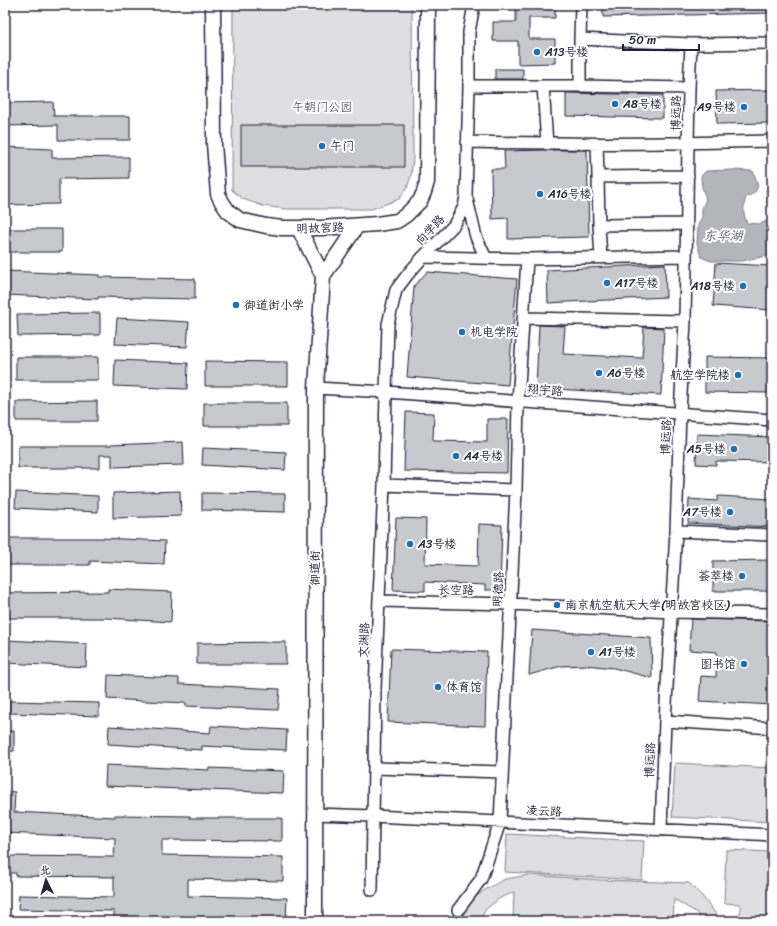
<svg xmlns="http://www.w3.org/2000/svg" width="777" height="926" font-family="Sriracha,'LXGW WenKai TC',sans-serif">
	<rect width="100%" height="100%" fill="#fff"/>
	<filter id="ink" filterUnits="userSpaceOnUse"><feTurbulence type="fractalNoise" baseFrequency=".025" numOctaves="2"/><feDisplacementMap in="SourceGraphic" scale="8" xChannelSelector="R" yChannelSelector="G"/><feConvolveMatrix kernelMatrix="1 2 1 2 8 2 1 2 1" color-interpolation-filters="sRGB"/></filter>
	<g filter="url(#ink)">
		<path fill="#dfdfe2" stroke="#80808e" d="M233,5H412L413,158L411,176L407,188L399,199L372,209H287L263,206L243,199L232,190Z
			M675,763L772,768V822L672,817Z
			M507,834L644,841L642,880L505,872Z
			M726,850L772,852V921H740V904L724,903Z
			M529,875L601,880L689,883L702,896L721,921H701L697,913L674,899L673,921H513L514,892L500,898L486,909L479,921H460L468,902L485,890L505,879Z"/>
		<path fill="#b4b4bc" stroke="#7a7a88" d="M732,170L753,171C758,184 762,191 746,197C743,207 743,214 747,223L759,224L767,221L769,211L766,190L772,187V255L742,261H711L701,257L697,243L698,225L702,217V208L706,199L702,187L701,176L706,171Z"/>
		<path fill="#c8c8cf" stroke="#22223b" d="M516,5H555V18H529V39H555V63L518,64V41H493V22H516Z
			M603,5H772V13L603,17Z
			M495,69H523V79H495Z
			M772,90V123L717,124L716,91Z
			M566,93L663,95V118L566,116Z
			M53,102L54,116H130V140H58V125L5,126V103Z
			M241,125H404V167H241Z
			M5,147L52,149V158L129,157V178L59,179V204L5,205Z
			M545,150H587L589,237L508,239V218L492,219L491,169H505L504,151Z
			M5,229H62V252H5Z
			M716,263L772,266V310L713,306Z
			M665,264L666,297L548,303L547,270Z
			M5,271L99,275V277L195,279V299L98,297V299L5,295Z
			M427,272L517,279L508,385L407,377L414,286Z
			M100,313V335L18,336L17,314Z
			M117,318L189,322L187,347L115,344Z
			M539,325L565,326L563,354L642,358L644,327L664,328L661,395L536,388Z
			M16,357H98V380H16Z
			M705,357L772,358V393L705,392Z
			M115,360L188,363L187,389L114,386Z
			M205,361L288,362V386H205Z
			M97,401V421H16V402Z
			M204,403H287V426H204Z
			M406,412L434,413L433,441L487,442V419H508L507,473L404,471Z
			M697,434L772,437V462L716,461V465L696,464Z
			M183,442L184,465L112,467V455H100V468H18V446H111L110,445Z
			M203,448L286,452L285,470L202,465Z
			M180,491L181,516L113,518V493Z
			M16,492L98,496V512L15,508Z
			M202,493L285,494V512L202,510Z
			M718,496L772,499V527L688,523L689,499L717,501Z
			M396,518L426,519L425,564L478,566L479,524L502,525L500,590H485V585L425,582V591L393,590Z
			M5,538H100L165,541L164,564L90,561V565H5Z
			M772,560V591H713V561Z
			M108,589L172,592L171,622L107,618H5V593L108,592Z
			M691,619L772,621V705L699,701L701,676L716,677L717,652L689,650Z
			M532,630L651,638L652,678L614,668L586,665L561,666L529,675Z
			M5,640L87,644L86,667L5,663Z
			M286,642V664H197V643Z
			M391,649L487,652L485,726L388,722Z
			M108,675L179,678V684L280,689L278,710L186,706V703L107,699Z
			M9,701L99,703V716L9,713Z
			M109,726L210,733L211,726L287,730L286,750L202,746V750L108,744Z
			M5,731H14V751H5Z
			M106,765L209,770V768L284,771L283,793L105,786Z
			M5,791L15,792L14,812L115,817V815L190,816V818H282V841L162,840V855L283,857V881L188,879V896L287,898L286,921H114V911L18,909L19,895L114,897V877L16,876V873H5V856L114,857L115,838L5,833Z"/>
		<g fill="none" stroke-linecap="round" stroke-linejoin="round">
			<g stroke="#22223b" stroke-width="14">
				<path id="minor" d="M581,5L580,39L691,44L772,43
					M469,86H580L689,88
					M543,86L547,144
					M580,86V39
					M467,142C569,144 670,144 772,141
					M597,143L598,177
					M467,199L476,237L486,258
					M686,224L599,225L598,177L688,176
					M599,225L601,258
					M423,257L527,259L686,256
					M523,318L685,321
					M316,388L386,392L772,420
					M384,485L516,490
					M676,531L772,535
					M379,601L510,604L672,612L772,614
					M665,721L772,728
					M374,768L502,772
					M315,814L373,816L772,835
					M661,830L665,721L676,531L680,413L685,321L689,88L691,44
					M372,890L373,816L374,768L375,689L384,485L386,392L388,324L396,290L408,274L423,257L454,225L464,207L466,196L469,86V32L474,5
					M458,910L481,879L500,822L516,490L518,402L527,259"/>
			</g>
			<g stroke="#22223b" stroke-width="17">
				<path id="major" d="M213,5L214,144L218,194L222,202L228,211L240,220L266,226L282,228H321L377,224L397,221L406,215L420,201L424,192L427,182L428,5
					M299,229L323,276
					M315,921L316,388L323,276L357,226"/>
			</g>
			<use href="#minor" stroke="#fff" stroke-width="11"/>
			<use href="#major" stroke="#fff" stroke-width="14"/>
		</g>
	</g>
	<g fill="#1f6fb2" stroke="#fff" stroke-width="1.5">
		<circle cx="537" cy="52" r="4"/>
		<circle cx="615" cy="104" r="4"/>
		<circle cx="744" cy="107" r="4"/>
		<circle cx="322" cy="146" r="4"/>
		<circle cx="540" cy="194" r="4"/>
		<circle cx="607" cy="283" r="4"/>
		<circle cx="743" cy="286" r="4"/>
		<circle cx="236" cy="305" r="4"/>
		<circle cx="462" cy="332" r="4"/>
		<circle cx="599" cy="373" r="4"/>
		<circle cx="738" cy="375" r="4"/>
		<circle cx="734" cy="449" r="4"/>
		<circle cx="456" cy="456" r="4"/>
		<circle cx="730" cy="512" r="4"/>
		<circle cx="410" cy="544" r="4"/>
		<circle cx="742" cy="576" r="4"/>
		<circle cx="557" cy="605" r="4"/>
		<circle cx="591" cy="652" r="4"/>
		<circle cx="744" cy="664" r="4"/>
		<circle cx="438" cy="687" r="4"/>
	</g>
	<g text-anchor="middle" stroke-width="4" stroke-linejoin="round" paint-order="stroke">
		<g font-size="12" fill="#22223b" stroke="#fff" text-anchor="start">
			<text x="545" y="56">A13号楼</text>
			<text x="623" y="108">A8号楼</text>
			<text x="736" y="111" text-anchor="end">A9号楼</text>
			<text x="330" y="150">午门</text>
			<text x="548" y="198">A16号楼</text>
			<text x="615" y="287">A17号楼</text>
			<text x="735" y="290" text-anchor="end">A18号楼</text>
			<text x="244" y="309">御道街小学</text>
			<text x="470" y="336">机电学院</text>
			<text x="607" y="377">A6号楼</text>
			<text x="730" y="379" text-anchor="end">航空学院楼</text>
			<text x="726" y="453" text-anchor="end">A5号楼</text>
			<text x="464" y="460">A4号楼</text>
			<text x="722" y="516" text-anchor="end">A7号楼</text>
			<text x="418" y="548">A3号楼</text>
			<text x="734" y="580" text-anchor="end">荟萃楼</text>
			<text x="565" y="609">南京航空航天大学(明故宫校区)</text>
			<text x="599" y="656">A1号楼</text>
			<text x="736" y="668" text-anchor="end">图书馆</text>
			<text x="446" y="691">体育馆</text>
		</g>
		<g font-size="12" fill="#5b5b6d" stroke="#fff">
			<text x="322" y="111">午朝门公园</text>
		</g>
		<g font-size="12" fill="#22223b" stroke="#fff">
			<text transform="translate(676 113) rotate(-89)" y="4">博远路</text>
			<text transform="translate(320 228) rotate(-2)" y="4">明故宫路</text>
			<text transform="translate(430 230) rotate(-47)" y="4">向学路</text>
			<text transform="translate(545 390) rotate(4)" y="4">翔宇路</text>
			<text transform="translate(666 437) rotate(-88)" y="4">博远路</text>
			<text transform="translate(315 568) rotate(-90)" y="4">御道街</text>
			<text transform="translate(498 589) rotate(-87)" y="4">明德路</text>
			<text transform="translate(456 590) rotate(1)" y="4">长空路</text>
			<text transform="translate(364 640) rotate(-87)" y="4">文渊路</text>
			<text transform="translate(650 760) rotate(-88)" y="4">博远路</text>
			<text transform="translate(544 811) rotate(3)" y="4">凌云路</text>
		</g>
		<g font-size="13" font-style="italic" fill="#5c5c6f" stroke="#fff">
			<text x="723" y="240">东华湖</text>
		</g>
	</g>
	<rect width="777" height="926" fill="none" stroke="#fff" stroke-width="20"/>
	<rect x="10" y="10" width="757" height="906" fill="none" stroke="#22223b" stroke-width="1.5" filter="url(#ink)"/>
	<g transform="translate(46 880) rotate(355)" stroke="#ffffff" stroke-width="3" paint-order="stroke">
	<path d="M0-3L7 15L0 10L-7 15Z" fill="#22223b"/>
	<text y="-6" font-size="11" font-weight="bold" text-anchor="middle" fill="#22223b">北</text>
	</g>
	<path d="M623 44v6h76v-6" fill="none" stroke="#22223b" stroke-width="2"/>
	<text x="629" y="44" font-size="12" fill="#22223b" stroke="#ffffff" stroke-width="3" paint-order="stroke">50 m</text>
</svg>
